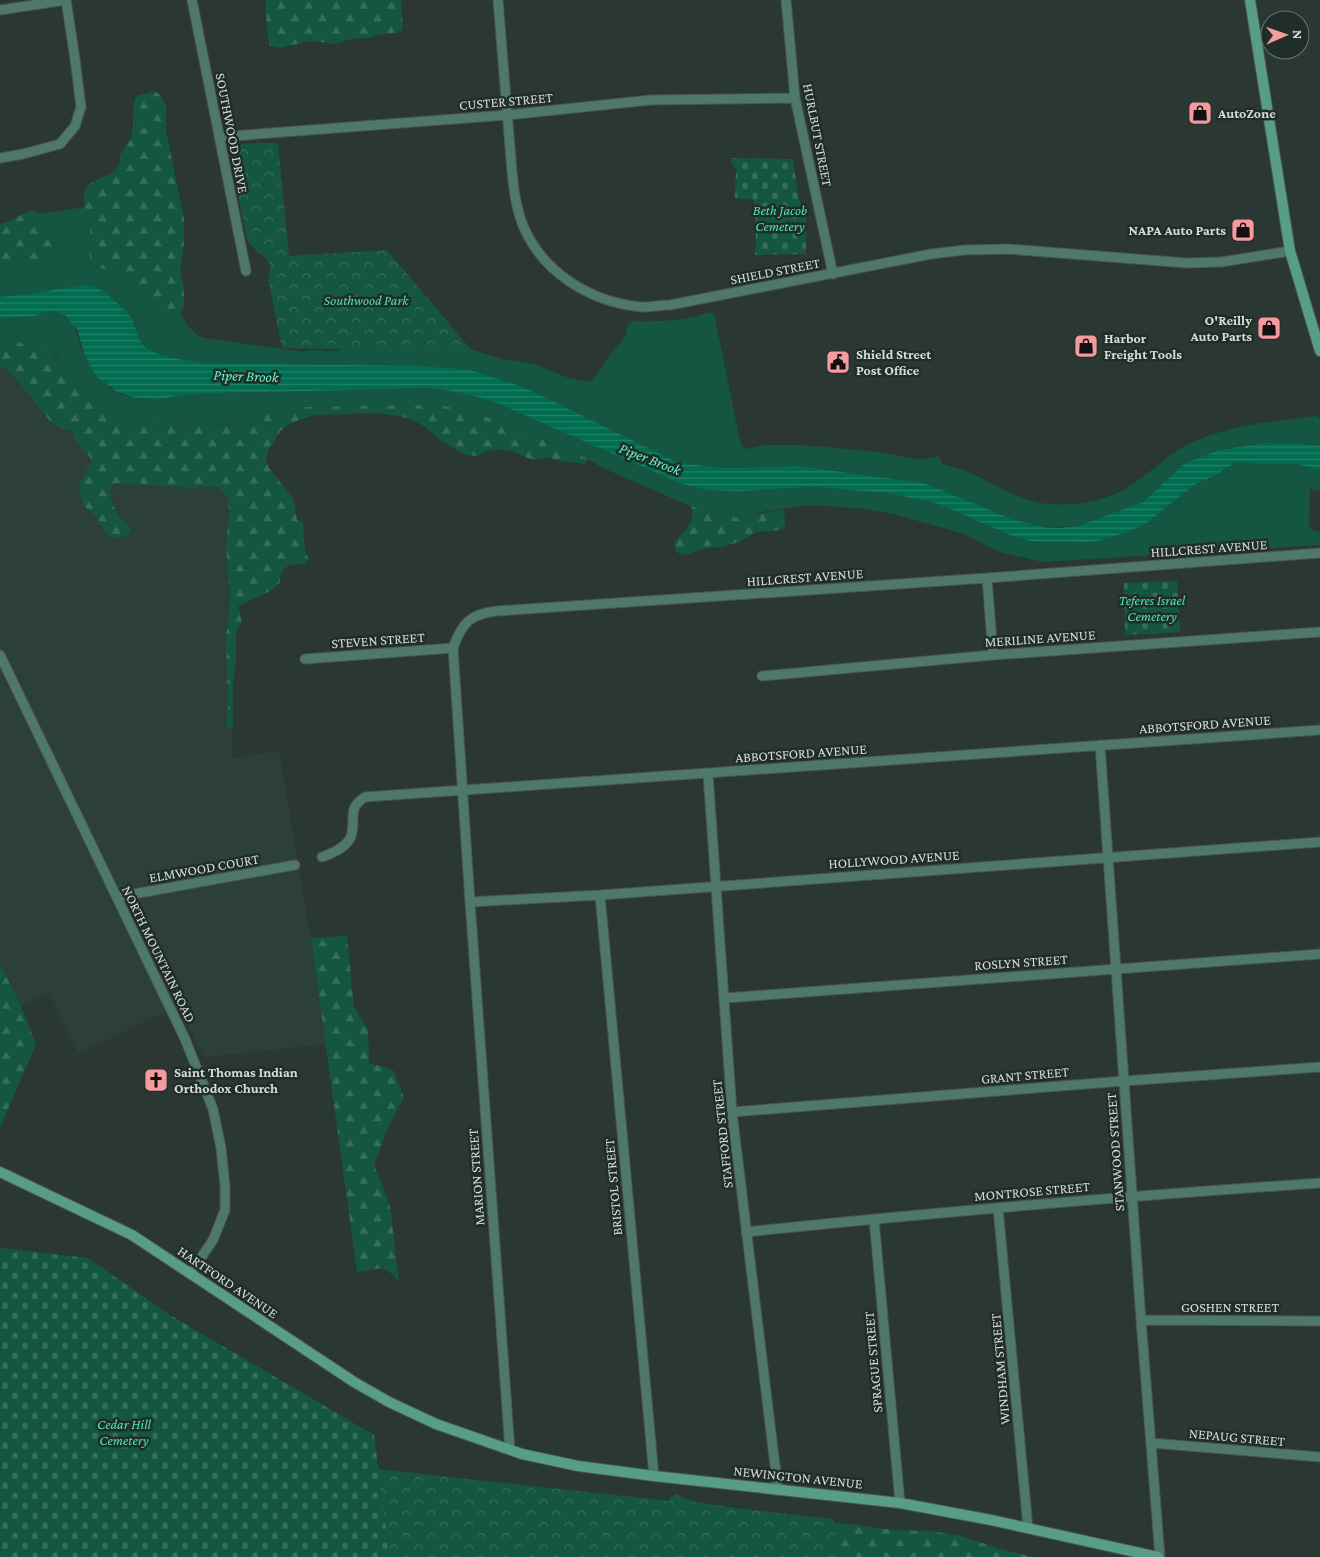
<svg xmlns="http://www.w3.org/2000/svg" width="1320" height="1557" font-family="'Crimson Pro',serif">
	<defs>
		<pattern id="forest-firs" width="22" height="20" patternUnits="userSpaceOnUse" patternTransform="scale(1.25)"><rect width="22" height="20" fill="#145641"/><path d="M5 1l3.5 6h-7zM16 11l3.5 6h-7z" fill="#356e5c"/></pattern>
		<pattern id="cemetery-stones" width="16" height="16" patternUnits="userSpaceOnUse" patternTransform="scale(1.25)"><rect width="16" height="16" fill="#145641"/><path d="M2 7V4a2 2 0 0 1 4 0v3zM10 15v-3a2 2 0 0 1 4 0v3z" fill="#356e5c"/></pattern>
		<pattern id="park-crowns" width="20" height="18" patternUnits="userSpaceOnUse" patternTransform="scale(1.25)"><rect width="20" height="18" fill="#145641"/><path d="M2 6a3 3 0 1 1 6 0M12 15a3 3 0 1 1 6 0" fill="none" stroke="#356e5c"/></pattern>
		<pattern id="water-rules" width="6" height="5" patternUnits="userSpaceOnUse" patternTransform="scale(1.25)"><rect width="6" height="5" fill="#006c50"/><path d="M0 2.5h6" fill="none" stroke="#248169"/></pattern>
	</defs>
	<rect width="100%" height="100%" fill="#2b3732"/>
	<path fill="#2c4037" d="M0,366L7,370L18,381L53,425L72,431L79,445L86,451L92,459V462L78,487L84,506L96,517L104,530L113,538L128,535L129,525L124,522L110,496L109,490L115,483L195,488L220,487L227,498L229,510L226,548L230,593L229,617L226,637L228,705L226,725L229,730L232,729V758L279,751L311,938L327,1044L203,1057L179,1006L79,1053L49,992L21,1006L0,964Z"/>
	<path fill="#145641" d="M85,207C87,213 89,219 90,226C92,240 84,257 99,267C107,272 120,270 129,275L154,309L169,319L180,313C187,324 191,333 204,338L304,352L306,350L337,351L358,343L463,347L503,359L534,364L569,378L587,382L593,380L611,353L625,337L628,325L632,321C653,322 674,321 695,317C701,315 707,312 714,313L739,436L743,448L746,449L764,445H802L880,452L920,460L939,456L942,464C951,467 962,468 971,473C997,485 1018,501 1048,504C1075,506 1105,502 1128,487C1138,481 1147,473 1156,467C1167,458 1178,449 1191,443C1233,424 1271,422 1317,416L1320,419V445L1218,450L1184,464L1143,502L1078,526L1048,528L1012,519L924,483L798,466L723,468L686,464L673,460L526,388L468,369L418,366L202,363L169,358L157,354L147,348L138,338L133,320L81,285L30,294L0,297V266L13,262L44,260L52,243L40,214Z
		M46,311C82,310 73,335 84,355C92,369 107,390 123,395C144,402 162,397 183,395C194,394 206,394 217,393C288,390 359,390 429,388C453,390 474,396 497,403L706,490L741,491L815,487L887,493L936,503L1012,536L1030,541L1147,523L1194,485L1216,475L1236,462L1297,464L1320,470V491L1310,489L1309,525L1312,530L1320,532V545L1042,562L1000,552L961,533L897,515L867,509L826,506H802L766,511L743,518H737L726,513L709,512L697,509L603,468L586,458L485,416L461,409L301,407L286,412H264L261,413L258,422L213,426L201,422L132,424L126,422L99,409L69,377L53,351L42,345L24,344L0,335V318L35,316Z"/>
	<path fill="url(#forest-firs)" d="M266,0H401L403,26L401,32L376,35L370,38L352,39L334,44L322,42H304L280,48L270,46C266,31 266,15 266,0Z
		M154,91L159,94L166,105V131L184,218V244L180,270L184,288V307L180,313L169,319L163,318L158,314L129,275C119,270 101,272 94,264C85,254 91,238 90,226C89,215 80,201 86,189C92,177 114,178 119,164C120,161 120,156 121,153C124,147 130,144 131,137C135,122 131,110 136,96Z
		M34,211L40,214L52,243L50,256C36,266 16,260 0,266V224C12,222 22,212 34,211Z
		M0,335L24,344L43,345L49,347L69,377L99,409L126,422L132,424L160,421L182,423L201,422L213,426H219L258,422L261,413L264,412H286L301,407L436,405L461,409L485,416L586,458L588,460L584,464L554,460L549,457L533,460L511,451L498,449L487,451L477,456L465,455L439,439L424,426L408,418L378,413L314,415L291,423L281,430L268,450L266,462L269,468L292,497L294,502L297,520L303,523L305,552L308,557V560L304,564C294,564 284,564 281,575C279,580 281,583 277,586C265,596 250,598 238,607L242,622L236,632V663L233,684V726L232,729L229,730L226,725L228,705L226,637L229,617L230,593L226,548L229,510L227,497L219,487L195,488L115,483L109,490C110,500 117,513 124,521C127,525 129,525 131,530L128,535L113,538H110L104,530L96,517L84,506L78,487L88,467L92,463C90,454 85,452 80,446C76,442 74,436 72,431L53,425L18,381L7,370L0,366Z
		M691,506L709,512L726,513L737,518L784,509L785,526L781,530L756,532L739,542L722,547L706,548L684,555L676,552L674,543C682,532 698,522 691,506Z
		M347,936L354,1007L368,1029L369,1063L393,1070L404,1098L388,1127L374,1165L390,1206L399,1282L392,1274L382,1268L357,1272L311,938Z
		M0,964L21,1006L36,1044L0,1128Z
		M677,1495L692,1501L809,1521L858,1525L892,1530L932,1531L960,1536L1001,1549L1033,1557H671L665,1513L670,1497Z"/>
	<path fill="url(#cemetery-stones)" d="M731,158L793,159L798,197L806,212V254L755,255L756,238L754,200L735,198L736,169L731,162Z
		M1177,581L1180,632L1125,635L1124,583Z
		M0,1248L88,1258L170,1315L374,1435L390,1557H0Z"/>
	<path fill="url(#park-crowns)" d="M278,143L289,256L387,250L473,352L282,348L268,278C277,256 255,255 247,239L231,161C232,155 232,150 237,146C244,142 269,143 278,143Z
		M378,1469L834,1519V1557H390Z"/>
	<path fill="url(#water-rules)" d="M81,285C85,286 89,286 93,286C103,289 128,311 133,321C137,331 137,341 147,348C163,359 183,359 202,363L418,366L468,369L526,388L673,460L686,464L723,468L798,466L924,483L1012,519L1048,528H1060L1078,526L1143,502L1184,464L1218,450L1266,443L1320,445V470L1297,464H1261L1236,462L1216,475L1194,485L1147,523L1127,532L1102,540L1090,542L1030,541L1012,536L936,503L887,493L815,487L741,491L706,490L682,484L497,403C474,396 453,390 429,388L219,393L183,395L159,399L135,398L117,392L96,376L84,354L77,329L65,315L53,311H47L35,316L0,318V297L30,294Z"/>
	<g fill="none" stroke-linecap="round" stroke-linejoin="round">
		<g stroke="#4a5550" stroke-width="11">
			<path id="street" d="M192,0L246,271
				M498,0C502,45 505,91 509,136C512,165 512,196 522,223C541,272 591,303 643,307C652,307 661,305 670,305L931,254L965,250L1008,249L1187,263L1221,262L1290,251
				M786,0L795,98L833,274
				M0,10L66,0
				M219,137L507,115L651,100L795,98
				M0,158L23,154L60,144L75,126L81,107L75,59L66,0
				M987,578L993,655
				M0,655L185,1039L213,1109L221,1148L225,1186V1210L213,1240L190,1274
				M305,659L453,648
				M762,676L993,655L1320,632
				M1100,745L1141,1320L1160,1557
				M708,774L732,1112L778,1490
				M322,857C333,853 350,846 352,833C355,816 348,808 365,797L1320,730
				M600,895L654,1476
				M117,897L295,865
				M470,902L600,895L1320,842
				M725,998L1320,954
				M732,1112L1124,1081L1320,1067
				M998,1208L1028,1528
				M874,1219L900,1503
				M746,1232C937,1212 1128,1196 1320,1183
				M1141,1320L1320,1321
				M1151,1443L1320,1457
				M510,1450L470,902L453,648C462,623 470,614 497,611L987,578L1320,553"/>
		</g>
		<g stroke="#4a5550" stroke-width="12">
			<path id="secondary" d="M1250,0L1290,251L1320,351
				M0,1172L132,1235L354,1382L389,1402L436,1424L522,1454L578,1466L654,1476L900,1503L991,1520L1158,1557"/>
		</g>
		<use href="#street" stroke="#4e7868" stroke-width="9"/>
		<use href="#secondary" stroke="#589e84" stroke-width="10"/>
	</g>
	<defs>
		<g id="shop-square" transform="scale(1.25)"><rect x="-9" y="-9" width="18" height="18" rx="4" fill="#f59b9e" stroke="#212d28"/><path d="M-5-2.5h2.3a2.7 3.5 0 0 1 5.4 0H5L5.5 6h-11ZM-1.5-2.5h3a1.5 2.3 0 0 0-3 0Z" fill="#111"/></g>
		<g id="civic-square" transform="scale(1.25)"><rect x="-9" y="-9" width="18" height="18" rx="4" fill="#f59b9e" stroke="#212d28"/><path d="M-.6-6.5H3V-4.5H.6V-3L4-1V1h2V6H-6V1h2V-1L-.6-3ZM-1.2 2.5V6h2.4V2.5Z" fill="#111"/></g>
		<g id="church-square" transform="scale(1.25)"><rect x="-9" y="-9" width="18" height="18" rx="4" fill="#f59b9e" stroke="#212d28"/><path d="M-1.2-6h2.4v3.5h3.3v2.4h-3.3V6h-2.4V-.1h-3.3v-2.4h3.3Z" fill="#111"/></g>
	</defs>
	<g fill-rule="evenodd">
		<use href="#shop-square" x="1200" y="113"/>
		<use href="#shop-square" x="1243" y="230"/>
		<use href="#shop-square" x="1269" y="328"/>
		<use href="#shop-square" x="1086" y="346"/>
		<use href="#civic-square" x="838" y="362"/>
		<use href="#church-square" x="156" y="1080"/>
	</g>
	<g text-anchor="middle" stroke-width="5" stroke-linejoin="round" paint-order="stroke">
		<g font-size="14" fill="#d5ddd9" stroke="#212d28">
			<text transform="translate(506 101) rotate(-5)" y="5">CUSTER STREET</text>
			<text transform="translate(232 133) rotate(79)" y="5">SOUTHWOOD DRIVE</text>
			<text transform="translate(818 135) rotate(79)" y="5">HURLBUT STREET</text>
			<text transform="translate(775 271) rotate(-11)" y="5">SHIELD STREET</text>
			<text transform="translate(1209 548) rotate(-4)" y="5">HILLCREST AVENUE</text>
			<text transform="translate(805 577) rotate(-4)" y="5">HILLCREST AVENUE</text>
			<text transform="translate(1040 638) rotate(-4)" y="5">MERILINE AVENUE</text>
			<text transform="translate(378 640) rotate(-4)" y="5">STEVEN STREET</text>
			<text transform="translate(1205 724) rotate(-4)" y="5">ABBOTSFORD AVENUE</text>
			<text transform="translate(801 753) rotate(-4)" y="5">ABBOTSFORD AVENUE</text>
			<text transform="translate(894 859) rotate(-4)" y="5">HOLLYWOOD AVENUE</text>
			<text transform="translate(204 868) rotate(-10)" y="5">ELMWOOD COURT</text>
			<text transform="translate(159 954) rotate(64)" y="5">NORTH MOUNTAIN ROAD</text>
			<text transform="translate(1021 962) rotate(-4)" y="5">ROSLYN STREET</text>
			<text transform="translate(1025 1075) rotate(-5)" y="5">GRANT STREET</text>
			<text transform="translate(722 1134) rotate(-96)" y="5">STAFFORD STREET</text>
			<text transform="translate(1115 1152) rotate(-94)" y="5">STANWOOD STREET</text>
			<text transform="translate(476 1177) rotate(-94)" y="5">MARION STREET</text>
			<text transform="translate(613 1187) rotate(-95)" y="5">BRISTOL STREET</text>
			<text transform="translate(1032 1191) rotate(-5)" y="5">MONTROSE STREET</text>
			<text transform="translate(228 1282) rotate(34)" y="5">HARTFORD AVENUE</text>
			<text x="1230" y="1312">GOSHEN STREET</text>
			<text transform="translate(873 1362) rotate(-95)" y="5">SPRAGUE STREET</text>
			<text transform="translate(1000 1369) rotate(-95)" y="5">WINDHAM STREET</text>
			<text transform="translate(1237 1437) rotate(5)" y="5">NEPAUG STREET</text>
			<text transform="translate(798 1477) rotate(6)" y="5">NEWINGTON AVENUE</text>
		</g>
		<g font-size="14" font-weight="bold" fill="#d5ddd9" stroke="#212d28" text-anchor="start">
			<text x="1218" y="118">AutoZone</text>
			<text x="1226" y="235" text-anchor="end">NAPA Auto Parts</text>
			<text x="1252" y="325" text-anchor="end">O'Reilly<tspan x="1252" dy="16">Auto Parts</tspan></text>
			<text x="1104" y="343">Harbor<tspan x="1104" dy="16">Freight Tools</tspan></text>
			<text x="856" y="359">Shield Street<tspan x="856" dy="16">Post Office</tspan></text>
			<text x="174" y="1077">Saint Thomas Indian<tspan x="174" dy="16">Orthodox Church</tspan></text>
		</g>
		<g font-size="14" font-style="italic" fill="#45e6b4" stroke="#212d28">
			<text x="780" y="215">Beth Jacob<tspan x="780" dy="16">Cemetery</tspan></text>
			<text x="366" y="305">Southwood Park</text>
			<text x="1152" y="605">Teferes Israel<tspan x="1152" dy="16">Cemetery</tspan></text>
			<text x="124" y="1429">Cedar Hill<tspan x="124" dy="16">Cemetery</tspan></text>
		</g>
		<g font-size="15" font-style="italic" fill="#5efac6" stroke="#212d28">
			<text transform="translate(246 376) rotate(2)" y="5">Piper Brook</text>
			<text transform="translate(650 459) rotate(21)" y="5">Piper Brook</text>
		</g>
	</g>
	<g transform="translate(1285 35) rotate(88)"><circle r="24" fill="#212d28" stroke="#69736f"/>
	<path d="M0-4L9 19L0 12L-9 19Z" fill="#f59b9e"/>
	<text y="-8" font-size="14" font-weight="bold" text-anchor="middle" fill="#d5ddd9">N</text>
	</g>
</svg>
